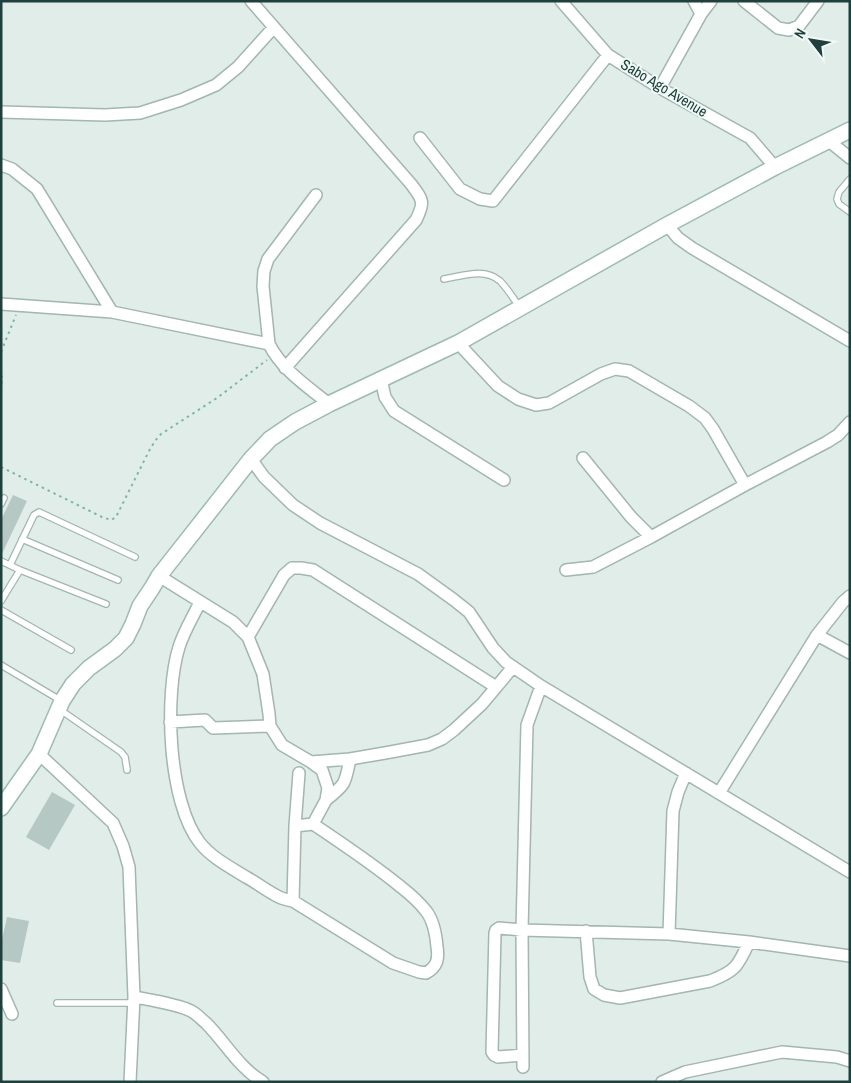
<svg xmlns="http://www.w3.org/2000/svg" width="851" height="1083" font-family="'Archivo Narrow',sans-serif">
	<rect width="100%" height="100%" fill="#e0ede9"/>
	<path fill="#b5c8c3" d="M13,495L27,501L1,556V520Z
		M52,792L75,805L49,850L26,837Z
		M7,917L29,921L20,963L1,960V944Z"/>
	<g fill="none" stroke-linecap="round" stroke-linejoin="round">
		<g stroke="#a2b6b2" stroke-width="8">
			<path id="lane" d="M850,179L839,192L837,199L839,204L850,212
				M444,279C462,276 485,267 500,281C507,288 513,298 519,306
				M1,504L4,498
				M22,539L118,580
				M1,561L20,570
				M10,565L34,515L39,512L135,557
				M1,601L20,570L106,604
				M1,610L71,650
				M1,665L60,700
				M59,709L121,752L125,757L127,770
				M57,1003H134"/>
		</g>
		<g stroke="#a2b6b2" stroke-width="14">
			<path id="street" d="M251,1L411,184C423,200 425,202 416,220L285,368
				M561,1L608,55L660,88L750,138L775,167
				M694,1L701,14
				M744,1L778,28L789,30L799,26L818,1
				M660,88L701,14L711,1
				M1,112L105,115L140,113L181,100L216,85L238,67L274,27
				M420,138L460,189L480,199L493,201L608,55
				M829,141L850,158
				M1,165L12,169L37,189L112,312
				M667,225L678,238L692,248L850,341
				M1,304L112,312L269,344C282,370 307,386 329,404
				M458,343L498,386L518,399L536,405L549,403L601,374L615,369L629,371L689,406L705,418L713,429L745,485
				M269,344L263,286L264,271L268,259L316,195
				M381,379L385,397L394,411L504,480
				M583,458L631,517L651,537
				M251,459L264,477L293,505L320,523L418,574L454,600L469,612L493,648L506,662L541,686L850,872
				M566,570L593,567L651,537L745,485L827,442L838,435L850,422
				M159,576L233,622L248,637L263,674L269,714L270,726L282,745L311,762L322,770L328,788L326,800L313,824
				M200,602C193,617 184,631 179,647C164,695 168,803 200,843C212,858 230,867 246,877C257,883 267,891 279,897C283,899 288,900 293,901
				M817,635L850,653
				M248,637L284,575L292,568H301L313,570L496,687
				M170,722L205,720L213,728L270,726
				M39,754L113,823L123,846L129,867L134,997L130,1082
				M311,762L350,759L385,753L428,745L442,739L454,730L482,704L513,667
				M719,793L817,635L843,602L850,596
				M326,800C346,784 345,784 350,759
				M313,824C343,844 373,864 401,887C410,894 419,902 426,911C434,921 436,935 437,947C439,959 437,967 426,973L419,972L393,963L293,901L295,826Z
				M295,826L299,773
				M586,931L590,977L594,989L604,995L620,998L710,981C736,971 738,966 749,942
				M669,934L673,811L678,792L686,773
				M1,989L12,1014
				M134,997C150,1000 177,1004 191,1011C197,1014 201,1019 206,1023C225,1042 239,1068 263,1082
				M523,1055L498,1057L494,1055L492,1052L495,933L496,930L499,928L522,930L669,934L749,942L850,956
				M523,1067L522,930L527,725L541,686
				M662,1082L685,1072L782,1052L837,1057L850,1061"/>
		</g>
		<g stroke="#9dbab4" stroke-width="18">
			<path id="secondary" d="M1,808L39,754L62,701L73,684L89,668L115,649L126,638L133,624L140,606L152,588L159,576L251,459L270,439L295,422L329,404L458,343L667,225L775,167L850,130"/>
		</g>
		<path stroke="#7db5ab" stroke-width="2" stroke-dasharray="2.5 4" stroke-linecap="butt" d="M1,352L16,315
			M1,375L2,377L1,391
			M1,467L102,517L111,520L116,517L149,451L155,441L161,434L217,398L267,360"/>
		<use href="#lane" stroke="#fff" stroke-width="5.5"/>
		<use href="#street" stroke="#fff" stroke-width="11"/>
		<use href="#secondary" stroke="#fff" stroke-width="15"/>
	</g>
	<g text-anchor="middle" stroke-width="4" stroke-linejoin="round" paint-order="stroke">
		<g font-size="15" fill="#1f403c" stroke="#f1f9f6">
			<text transform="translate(664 88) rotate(31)" y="5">Sabo Ago Avenue</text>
		</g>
	</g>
	<rect width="851" height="1083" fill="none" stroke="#1f403c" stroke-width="5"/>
	<g transform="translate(811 40) rotate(301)" stroke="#f1f9f6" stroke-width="4" paint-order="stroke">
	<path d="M0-4L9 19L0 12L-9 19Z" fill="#1f403c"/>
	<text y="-8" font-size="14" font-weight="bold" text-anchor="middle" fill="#1f403c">N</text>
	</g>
</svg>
